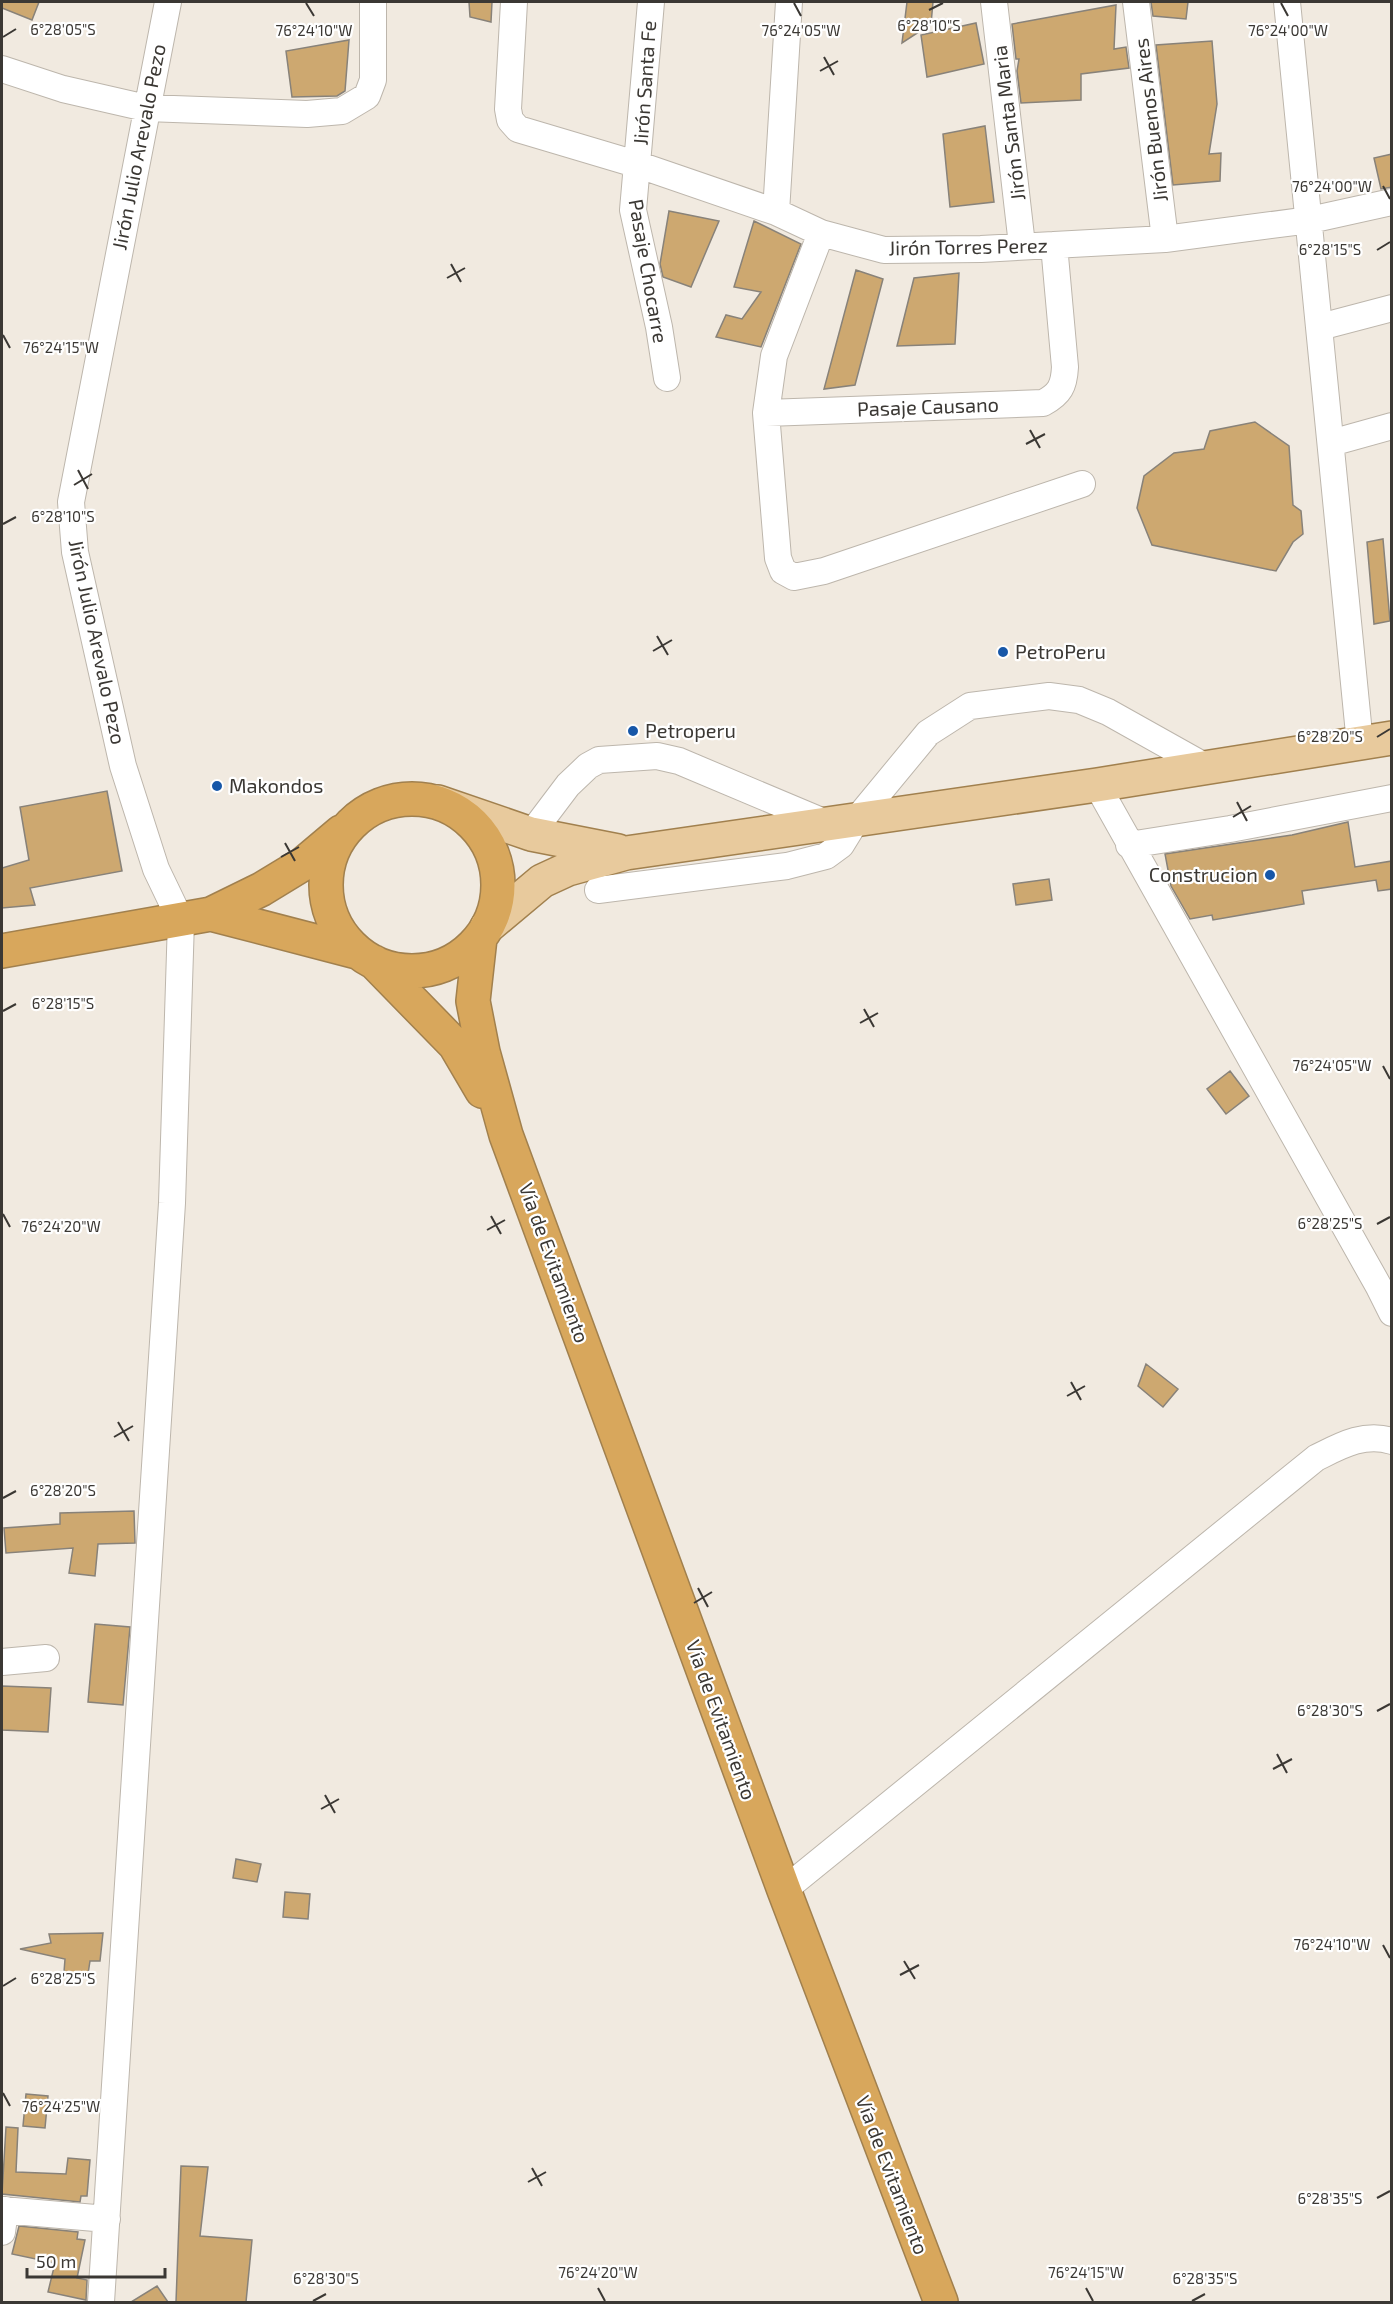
<svg xmlns="http://www.w3.org/2000/svg" width="1393" height="2304" font-family="'Exo 2',sans-serif">
	<rect width="100%" height="100%" fill="#f1eae0"/>
	<path fill="#cda870" stroke="#888279" stroke-width="1.5" d="M2,2H39L32,20L2,8Z
		M469,2H492L491,22L470,17Z
		M907,2H933L931,24L902,43Z
		M1151,2H1188L1186,19L1153,16Z
		M1116,5L1114,49L1126,47L1129,68L1081,74V100L1021,103L1017,71L1019,59H1016L1012,24Z
		M976,23L984,64L927,77L921,35Z
		M349,40L345,91L337,96L292,97L286,51Z
		M1212,41L1217,104L1209,154L1221,153L1220,181L1173,185L1156,45Z
		M985,126L994,202L950,207L943,134Z
		M1392,154V187L1381,189L1374,158Z
		M669,211L719,221L691,287L663,277L660,264Z
		M754,221L801,244L761,347L716,337L726,315L742,319L761,292L734,287Z
		M856,270L883,279L855,385L824,389Z
		M959,273L955,344L897,346L914,278Z
		M1255,422L1289,446L1293,505L1301,511L1303,534L1293,542L1276,571L1152,545L1137,508L1144,476L1174,453L1204,449L1210,431Z
		M1383,539L1390,621L1374,624L1367,542Z
		M107,791L122,871L30,888L35,905L2,908V868L29,860L20,807Z
		M1348,822L1355,867L1392,861V889L1378,891L1376,880L1302,891L1304,904L1213,920L1212,915L1190,919L1171,886L1165,854L1292,835Z
		M1049,879L1052,900L1016,905L1013,884Z
		M1230,1071L1249,1096L1226,1114L1207,1089Z
		M1146,1364L1178,1389L1163,1407L1138,1386Z
		M134,1511L135,1543L98,1544L95,1576L69,1573L73,1548L6,1553L4,1528L60,1524V1513Z
		M95,1624L130,1627L123,1705L88,1702Z
		M2,1686L51,1688L48,1732L2,1730Z
		M236,1859L261,1864L257,1882L233,1878Z
		M285,1892L310,1894L308,1919L283,1917Z
		M103,1933L100,1961H90L88,1974L64,1972L65,1959L20,1949L51,1943L49,1934Z
		M26,2094L48,2096L45,2128L23,2126Z
		M6,2127L18,2128L16,2172L66,2174L68,2158L90,2160L87,2196H81L80,2202L2,2194Z
		M181,2166L208,2167L200,2236L252,2240L246,2302H176Z
		M19,2226L78,2232L77,2239L85,2240L77,2278L87,2280L86,2300L48,2292L55,2263L12,2254Z
		M157,2286L168,2302H131Z"/>
	<g fill="none" stroke-linecap="round" stroke-linejoin="round">
		<g stroke="#bdb6ac" stroke-width="28">
			<path id="minor" d="M514,2L508,109L510,120L518,129L639,165L776,212L821,233L884,250L981,249L1165,239L1310,220L1392,202
				M651,2L633,210L659,327L667,378
				M994,2L1022,245
				M1136,2L1165,239
				M1287,2L1360,744
				M2,69L63,89L146,108L307,114L342,111L367,96L373,80V2
				M776,212L789,2
				M821,233L774,356L766,413L778,558L783,571L794,577L824,571L1082,484
				M1320,327L1392,308
				M766,413L1043,403C1060,394 1064,386 1065,367L1054,245
				M1331,443L1392,426
				M1097,785L1379,1287L1392,1313
				M531,834L568,785L588,766L599,760L657,756L679,761L826,823
				M1129,845L1230,829L1392,798
				M598,890L787,866L826,856L841,845L857,819L928,733L970,706L1049,696L1079,700L1108,712L1208,768
				M2,1662L46,1658
				M784,1890L1316,1458C1340,1446 1364,1432 1392,1441
				M2,2210L107,2219
				M2,2232L5,2210
				M101,2302L172,1203L181,921L156,869L123,766L75,552L71,502L168,2"/>
		</g>
		<g stroke="#a1804e" stroke-width="36">
			<path id="major" d="M438,802L531,834L618,851
				M487,927L542,881L568,869L626,853L1097,785L1392,738"/>
		</g>
		<g stroke="#a1804e" stroke-width="36">
			<path id="highway" d="M326 885a86 86 0 1 1 172 0a86 86 0 1 1-172 0Z
				M211,914L357,952
				M480,938L473,1001L483,1052L506,1135L784,1890L941,2302
				M2,951L211,914L262,889L303,864L341,832
				M374,962L455,1045L482,1091"/>
		</g>
		<use href="#minor" stroke="#fff" stroke-width="26"/>
		<use href="#major" stroke="#e8ca9d" stroke-width="33"/>
		<use href="#highway" stroke="#d8a75c" stroke-width="33"/>
	</g>
	<path fill="none" stroke="#3b3834" stroke-width="2" d="M306,3L314,16M794,3L801,16M1281,3L1288,16M929,10L943,3M3,37L16,29M824,57L834,75M820,71L838,61M1383,186L1390,199M1377,250L1390,242M451,264L461,282M447,278L465,268M3,335L10,348M1030,430L1040,448M1026,444L1045,434M78,470L88,489M74,485L92,474M3,524L16,517M657,636L668,655M653,651L672,640M1377,737L1390,729M1237,802L1247,821M1233,817L1251,806M285,843L295,861M281,857L299,847M864,1009L874,1027M3,1011L16,1004M860,1023L878,1013M1383,1066L1390,1079M3,1214L10,1227M491,1216L501,1234M1377,1224L1390,1217M487,1230L505,1220M1071,1382L1081,1400M1067,1396L1085,1386M118,1422L129,1441M114,1437L133,1426M3,1498L16,1491M698,1588L708,1607M694,1603L712,1592M1377,1711L1390,1704M1277,1754L1287,1773M1273,1769L1292,1759M325,1795L335,1813M321,1809L339,1799M1383,1945L1390,1958M904,1961L915,1979M900,1975L919,1965M3,1986L16,1978M3,2093L10,2106M532,2168L542,2186M528,2182L546,2172M1377,2198L1390,2191M598,2288L605,2301M1086,2288L1093,2301M313,2301L326,2294M1192,2301L1205,2294"/>
	<g fill="#1757a8" stroke="#fff" stroke-width="2">
		<circle cx="1003" cy="652" r="6"/>
		<circle cx="633" cy="731" r="6"/>
		<circle cx="217" cy="786" r="6"/>
		<circle cx="1270" cy="875" r="6"/>
	</g>
	<g text-anchor="middle" stroke-width="4.5" stroke-linejoin="round" paint-order="stroke">
		<g font-size="20" fill="#3b3834" stroke="#fff">
			<text transform="translate(645 83) rotate(-86)" y="7">Jirón Santa Fe</text>
			<text transform="translate(1151 120) rotate(-97)" y="7">Jirón Buenos Aires</text>
			<text transform="translate(1009 123) rotate(-97)" y="7">Jirón Santa Maria</text>
			<text transform="translate(139 147) rotate(-79)" y="7">Jirón Julio Arevalo Pezo</text>
			<text transform="translate(968 247) rotate(-1)" y="7">Jirón Torres Perez</text>
			<text transform="translate(648 271) rotate(80)" y="7">Pasaje Chocarre</text>
			<text transform="translate(928 407) rotate(-2)" y="7">Pasaje Causano</text>
			<text transform="translate(97 642) rotate(78)" y="7">Jirón Julio Arevalo Pezo</text>
			<text transform="translate(554 1263) rotate(70)" y="7">Vía de Evitamiento</text>
			<text transform="translate(721 1720) rotate(70)" y="7">Vía de Evitamiento</text>
			<text transform="translate(892 2175) rotate(69)" y="7">Vía de Evitamiento</text>
		</g>
		<g font-size="20" fill="#3b3834" stroke="#fff" text-anchor="start">
			<text x="1015" y="659">PetroPeru</text>
			<text x="645" y="738">Petroperu</text>
			<text x="229" y="793">Makondos</text>
			<text x="1258" y="882" text-anchor="end">Construcion</text>
		</g>
	</g>
	<g font-size="15" text-anchor="middle" fill="#3b3834" stroke="#fff" stroke-width="4.5" stroke-linejoin="round" paint-order="stroke">
		<text x="929" y="31">6°28'10"S</text>
		<text x="63" y="35">6°28'05"S</text>
		<text x="314" y="36">76°24'10"W</text>
		<text x="801" y="36">76°24'05"W</text>
		<text x="1288" y="36">76°24'00"W</text>
		<text x="1332" y="192">76°24'00"W</text>
		<text x="1330" y="255">6°28'15"S</text>
		<text x="61" y="353">76°24'15"W</text>
		<text x="63" y="522">6°28'10"S</text>
		<text x="1330" y="742">6°28'20"S</text>
		<text x="63" y="1009">6°28'15"S</text>
		<text x="1332" y="1071">76°24'05"W</text>
		<text x="1330" y="1229">6°28'25"S</text>
		<text x="61" y="1232">76°24'20"W</text>
		<text x="63" y="1496">6°28'20"S</text>
		<text x="1330" y="1716">6°28'30"S</text>
		<text x="1332" y="1950">76°24'10"W</text>
		<text x="63" y="1984">6°28'25"S</text>
		<text x="61" y="2112">76°24'25"W</text>
		<text x="1330" y="2204">6°28'35"S</text>
		<text x="598" y="2278">76°24'20"W</text>
		<text x="1086" y="2278">76°24'15"W</text>
		<text x="326" y="2284">6°28'30"S</text>
		<text x="1205" y="2284">6°28'35"S</text>
	</g>
	<rect width="1393" height="2304" fill="none" stroke="#3b3834" stroke-width="6"/>
	<path d="M27 2268v9h138v-9" fill="none" stroke="#3b3834" stroke-width="3"/>
	<text x="36" y="2268" font-size="18" fill="#3b3834" stroke="#ffffff" stroke-width="4.5" paint-order="stroke">50 m</text>
</svg>
